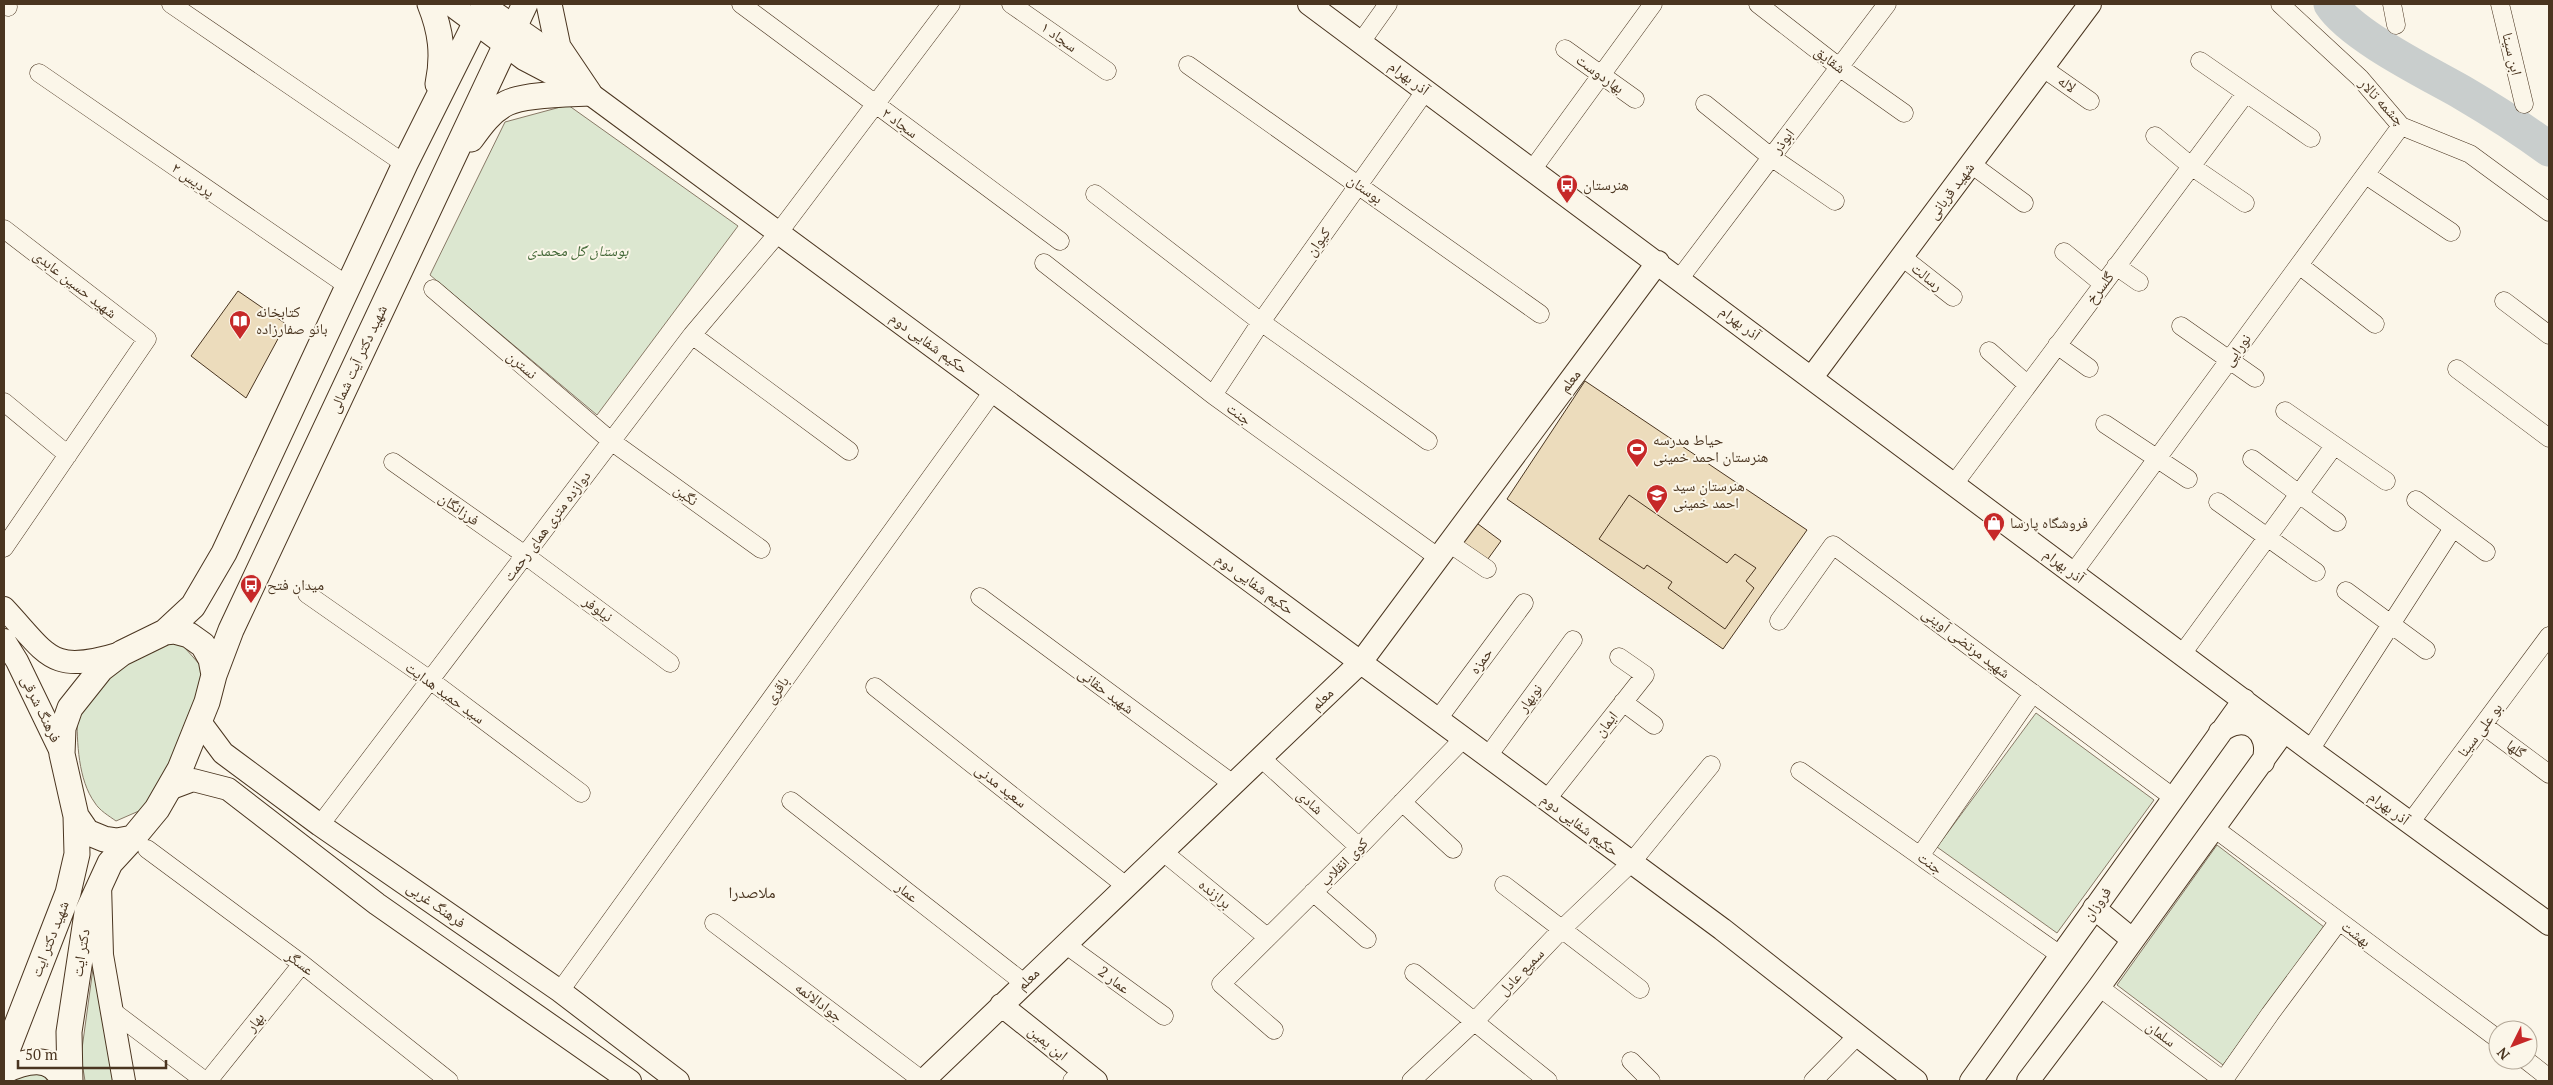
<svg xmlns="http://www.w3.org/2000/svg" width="2553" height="1085" font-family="'PT Serif','Noto Naskh Arabic',serif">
	<rect width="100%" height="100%" fill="#fbf6e9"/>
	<path fill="#dce7d0" stroke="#887966" d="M568,105L738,226L597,415L430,275L505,122Z
		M177,639L201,666L203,692L181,750L148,807L116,821C109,816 99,810 95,803C78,780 77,742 77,715L122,662Z
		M2036,713L2154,800L2057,933L1937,847Z
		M2217,845L2324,927L2223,1065L2117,985Z
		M94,961L119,1081H85L81,1056Z
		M24,1069L43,1075L48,1081H4Z"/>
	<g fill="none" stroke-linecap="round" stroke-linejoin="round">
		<path stroke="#c9cecd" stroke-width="35" d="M2331,4C2352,36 2428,73 2463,93C2492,110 2522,129 2549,149"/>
	</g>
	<path fill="#ecdcbc" stroke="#4a3520" d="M238,291L286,324L246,398L191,356Z
		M1585,381L1807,530L1723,649L1507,499Z
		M1629,495L1727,563L1735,554L1756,568L1746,581L1754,588L1725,629L1668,588L1672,582L1647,565L1644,569L1599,539Z
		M1474,521L1501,541L1485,563L1457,543Z"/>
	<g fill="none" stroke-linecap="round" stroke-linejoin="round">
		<g stroke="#4a3520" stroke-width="19">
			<path id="minor" d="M4,4L8,7
				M171,4L405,164
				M741,4L1060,241
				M1011,4L1107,71
				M1758,4L1839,67L1904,113
				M2280,4L2360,78L2401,126L2470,154L2549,212
				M2392,4L2396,25
				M2500,4L2524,104
				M1361,42L1388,4
				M1565,49L1635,99
				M2200,61L2311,138
				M1188,65L1540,314
				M2043,68L2090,101
				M39,73L348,286
				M1705,104L1771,157L1835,201
				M2155,136L2191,166L2245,203
				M1971,164L2024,203
				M1532,170L1653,4
				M2366,175L2451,232
				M1095,194L1261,322L1428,441
				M4,229L147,339L4,548
				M2064,252L2103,284
				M1902,257L1953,297
				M1044,263L1213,395L1439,558
				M2299,265L2375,324
				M2116,266L2139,282
				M1680,278L1887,4
				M433,289L611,441L761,549
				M2504,301L2549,335
				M2181,326L2255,378
				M692,335L849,451
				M2057,345L2089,368
				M1989,351L2028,385
				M2457,369L2549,438
				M1213,395L1261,322L1426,90
				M4,402L68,455
				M2285,411L2386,481
				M2105,424L2188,479
				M2252,459L2337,522
				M393,462L525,555L670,663
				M1954,484L2246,93
				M2416,500L2486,552
				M2218,502L2316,572
				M1449,543L1487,569
				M2073,573L2401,126
				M2346,591L2426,650
				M307,594L430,680L581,793
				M980,597L1233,784
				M1779,621L1833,545L2174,798
				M2182,654L2334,446
				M875,687L1126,886
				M1623,702L1654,725
				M1438,719L1524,603
				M2483,725L2549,774
				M2310,750L2453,528
				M1488,756L1573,640
				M1261,758L1359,847
				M1800,771L2060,955
				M1547,799L1645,675L1619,657
				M791,801L1024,983
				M1402,802L1453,849
				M2410,823L2549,636
				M320,825L692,335L779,232L951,4
				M2214,828L2498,1039
				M147,849L302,964L449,1081
				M1162,851L1267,937
				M1920,856L2033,693
				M1504,885L1640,989
				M1313,892L1367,939
				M714,923L923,1081
				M1065,944L1164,1016
				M1414,973L1548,1081
				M2099,987L2224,1081
				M560,991L994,390
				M111,1010L205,1081
				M1274,1030L1221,984L1359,847L1464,738
				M2526,1060L2549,1078
				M1631,1061L1651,1081
				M208,1081L302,964
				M1072,1081L1083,1071
				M1411,1081L1475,1021L1562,929L1631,863L1711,765
				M1813,1081L1858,1035
				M2223,1081L2270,1014L2339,921"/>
		</g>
		<g stroke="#4a3520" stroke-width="24">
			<path id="tertiary" d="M450,4L524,59L566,81
				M482,4L534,40L589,93L1722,929L1916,1081
				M1309,4L2310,750L2549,924
				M1812,377L2090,4
				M4,608C49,656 50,675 121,653
				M4,640L17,661L62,754
				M200,722L223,753L320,825L560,991L678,1081
				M2220,732C2245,711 2273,731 2263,762
				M169,789L193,780L228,789L377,904L630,1081
				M100,884L102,955L124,1081
				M2094,908L2133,940
				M1001,1005L1096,1081
				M923,1081L1361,662L1658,262
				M1971,1081L2244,700
				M2028,1081L2099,987L2284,731"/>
		</g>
		<g stroke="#4a3520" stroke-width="27">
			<path id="secondary" d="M430,4C441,31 444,55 438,84
				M471,139C481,125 491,111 507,103C525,94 568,94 589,93L558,47L549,4
				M165,632L193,606L224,553L405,164L485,4
				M214,675L231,630L525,4
				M4,1058L68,893L77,854L76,816
				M4,1071C24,1061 53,1053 63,1081
				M70,1081L69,1032L87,913L110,863L133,838L157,809L180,769L207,702L214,675L211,659L203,645L189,635L174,631L165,632L122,653L101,669L70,708L63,728L62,754L76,816L87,832L104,839L117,841L133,838"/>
		</g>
		<use href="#minor" stroke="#fbf6e9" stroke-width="18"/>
		<use href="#tertiary" stroke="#fbf6e9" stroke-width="22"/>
		<use href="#secondary" stroke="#fbf6e9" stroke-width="25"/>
	</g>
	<defs>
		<g id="bus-pin" transform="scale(1.125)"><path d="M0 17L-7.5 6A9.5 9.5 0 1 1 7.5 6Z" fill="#c62828" stroke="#fbf6e9"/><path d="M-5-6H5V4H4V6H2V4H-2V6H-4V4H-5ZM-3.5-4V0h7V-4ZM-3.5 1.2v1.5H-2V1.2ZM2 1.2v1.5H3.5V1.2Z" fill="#fff"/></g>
		<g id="library-pin" transform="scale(1.125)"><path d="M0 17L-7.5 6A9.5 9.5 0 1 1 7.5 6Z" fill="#c62828" stroke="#fbf6e9"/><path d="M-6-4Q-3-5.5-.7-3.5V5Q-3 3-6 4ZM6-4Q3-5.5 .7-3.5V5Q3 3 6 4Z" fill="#fff"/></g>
		<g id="stadium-pin" transform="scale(1.125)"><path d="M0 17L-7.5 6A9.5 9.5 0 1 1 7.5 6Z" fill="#c62828" stroke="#fbf6e9"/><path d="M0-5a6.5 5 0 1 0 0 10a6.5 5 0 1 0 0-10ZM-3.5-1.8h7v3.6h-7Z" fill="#fff"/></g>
		<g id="school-pin" transform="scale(1.125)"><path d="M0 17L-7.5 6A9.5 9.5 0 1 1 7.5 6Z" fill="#c62828" stroke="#fbf6e9"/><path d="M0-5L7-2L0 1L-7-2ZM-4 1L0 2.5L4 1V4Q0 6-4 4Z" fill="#fff"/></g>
		<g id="shop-pin" transform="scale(1.125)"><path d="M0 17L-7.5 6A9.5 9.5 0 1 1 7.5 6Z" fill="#c62828" stroke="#fbf6e9"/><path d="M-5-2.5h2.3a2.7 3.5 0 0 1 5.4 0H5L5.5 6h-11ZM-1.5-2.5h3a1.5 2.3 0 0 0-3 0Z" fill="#fff"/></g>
	</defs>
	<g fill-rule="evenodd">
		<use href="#bus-pin" x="1567" y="185"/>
		<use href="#library-pin" x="240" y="321"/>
		<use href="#stadium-pin" x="1637" y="449"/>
		<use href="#school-pin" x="1657" y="495"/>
		<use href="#shop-pin" x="1994" y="523"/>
		<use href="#bus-pin" x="251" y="585"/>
	</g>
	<g text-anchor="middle" stroke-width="4" stroke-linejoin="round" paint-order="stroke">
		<g font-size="15" fill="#4a3520" stroke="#fbf6e9">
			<text transform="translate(1059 37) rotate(35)" y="5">سجاد ۱</text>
			<text transform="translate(2512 54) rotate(77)" y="5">ابن سینا</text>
			<text transform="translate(1830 60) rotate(37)" y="5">شقایق</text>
			<text transform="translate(1600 74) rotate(36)" y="5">بهاردوست</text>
			<text transform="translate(1409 78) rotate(37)" y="5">آذر بهرام</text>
			<text transform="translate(2067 84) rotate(35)" y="5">لاله</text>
			<text transform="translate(2382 102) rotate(47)" y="5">چشمه تالار</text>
			<text transform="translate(900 123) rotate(36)" y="5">سجاد ۲</text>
			<text transform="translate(1783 141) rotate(-53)" y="5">ابوذر</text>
			<text transform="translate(193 180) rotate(35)" y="5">پردیس ۲</text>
			<text transform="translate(1365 189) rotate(35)" y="5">بوستان</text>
			<text transform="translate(1951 191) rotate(-53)" y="5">شهید قربانی</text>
			<text transform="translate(1318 242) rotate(-55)" y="5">کیوان</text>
			<text transform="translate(1927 277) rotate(39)" y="5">رسالت</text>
			<text transform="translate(75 284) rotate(38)" y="5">شهید حسین عابدی</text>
			<text transform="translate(2100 288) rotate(-53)" y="5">گلسرخ</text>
			<text transform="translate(1740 323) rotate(37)" y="5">آذر بهرام</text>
			<text transform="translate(929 343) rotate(36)" y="5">حکیم شفایی دوم</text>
			<text transform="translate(2237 350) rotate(-54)" y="5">نورایی</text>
			<text transform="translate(358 359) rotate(-65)" y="5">شهید دکتر آیت شمالی</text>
			<text transform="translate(522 365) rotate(41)" y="5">نسترن</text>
			<text transform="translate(1570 381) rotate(-53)" y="5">معلم</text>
			<text transform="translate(1239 414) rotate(36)" y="5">جنت</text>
			<text transform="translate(686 495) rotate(36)" y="5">نگین</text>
			<text transform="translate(459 509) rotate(35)" y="5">فرزانگان</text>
			<text transform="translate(547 526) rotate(-53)" y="5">دوازده متری همای رحمت</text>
			<text transform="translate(2064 566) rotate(37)" y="5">آذر بهرام</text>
			<text transform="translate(1255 584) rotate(36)" y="5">حکیم شفایی دوم</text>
			<text transform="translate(598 609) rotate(37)" y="5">نیلوفر</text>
			<text transform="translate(1966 643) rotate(37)" y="5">شهید مرتضی آوینی</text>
			<text transform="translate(1481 661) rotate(-54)" y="5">حمزه</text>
			<text transform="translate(777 690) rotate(-54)" y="5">باقری</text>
			<text transform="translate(1106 691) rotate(37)" y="5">شهید حقانی</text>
			<text transform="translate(445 693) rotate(36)" y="5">سید حمید هدایت</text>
			<text transform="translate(1530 698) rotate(-54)" y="5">نوبهار</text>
			<text transform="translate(1322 699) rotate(-44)" y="5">معلم</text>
			<text transform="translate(41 709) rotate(64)" y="5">فرهنگ شرقی</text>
			<text transform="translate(1606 724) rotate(-52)" y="5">ایمان</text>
			<text transform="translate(2480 730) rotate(-53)" y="5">بو علی سینا</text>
			<text transform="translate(2516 749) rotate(37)" y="5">گلها</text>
			<text transform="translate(1001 786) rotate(38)" y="5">سعید مدنی</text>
			<text transform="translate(1310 802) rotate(42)" y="5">شادی</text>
			<text transform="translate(2389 808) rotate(36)" y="5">آذر بهرام</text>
			<text transform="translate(1580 825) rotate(37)" y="5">حکیم شفایی دوم</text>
			<text transform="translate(1344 862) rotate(-45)" y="5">کوی انقلاب</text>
			<text transform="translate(1930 863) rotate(35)" y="5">جنت</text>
			<text transform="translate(907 892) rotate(38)" y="5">عمار</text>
			<text transform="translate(1215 894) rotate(39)" y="5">برازنده</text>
			<text transform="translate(2097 904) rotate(-54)" y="5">فروزان</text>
			<text transform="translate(436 905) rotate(35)" y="5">فرهنگ غربی</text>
			<text transform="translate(2356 934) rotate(37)" y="5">بهشت</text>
			<text transform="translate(50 939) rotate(-69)" y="5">شهید دکتر ایت</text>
			<text transform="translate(81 953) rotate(-81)" y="5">دکتر ایت</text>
			<text transform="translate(300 963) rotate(37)" y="5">عسگر</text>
			<text transform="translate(1521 972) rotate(-46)" y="5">سمیع عادل</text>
			<text transform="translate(1028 979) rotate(-44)" y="5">معلم</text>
			<text transform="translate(1114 980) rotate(36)" y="5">عمار 2</text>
			<text transform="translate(819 1002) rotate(37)" y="5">جوادالائمه</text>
			<text transform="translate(255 1022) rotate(-51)" y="5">بهار</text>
			<text transform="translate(2161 1034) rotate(37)" y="5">سلمان</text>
			<text transform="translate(1048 1043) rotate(39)" y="5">ابن یمین</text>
		</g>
		<g font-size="15" fill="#4a3520" stroke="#fbf6e9" text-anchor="start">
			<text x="1583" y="190">هنرستان</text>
			<text x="256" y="317">کتابخانه<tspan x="256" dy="17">بانو صفارزاده</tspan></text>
			<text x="1653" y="445">حیاط مدرسه<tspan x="1653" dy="17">هنرستان احمد خمینی</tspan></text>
			<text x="1673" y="491">هنرستان سید<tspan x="1673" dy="17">احمد خمینی</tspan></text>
			<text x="2010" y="528">فروشگاه پارسا</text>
			<text x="267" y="590">میدان فتح</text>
		</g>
		<g font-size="15" font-style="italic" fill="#436837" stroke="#fbf6e9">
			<text x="578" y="256">بوستان گل محمدی</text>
		</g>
		<g font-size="16" fill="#4a3520" stroke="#fbf6e9">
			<text x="752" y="898">ملاصدرا</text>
		</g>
	</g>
	<rect width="2553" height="1085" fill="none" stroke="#4a3520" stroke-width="10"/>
	<g transform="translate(2513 1045) rotate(228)"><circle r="24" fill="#fbf6e9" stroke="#b4a999"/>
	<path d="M0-4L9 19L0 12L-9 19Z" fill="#c62828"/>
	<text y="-8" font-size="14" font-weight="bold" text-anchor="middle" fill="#4a3520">N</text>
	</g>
	<path d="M18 1060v8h148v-8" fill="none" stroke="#4a3520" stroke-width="2.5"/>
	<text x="25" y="1060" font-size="15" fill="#4a3520" stroke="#fbf6e9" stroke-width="4" paint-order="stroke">50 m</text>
</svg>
